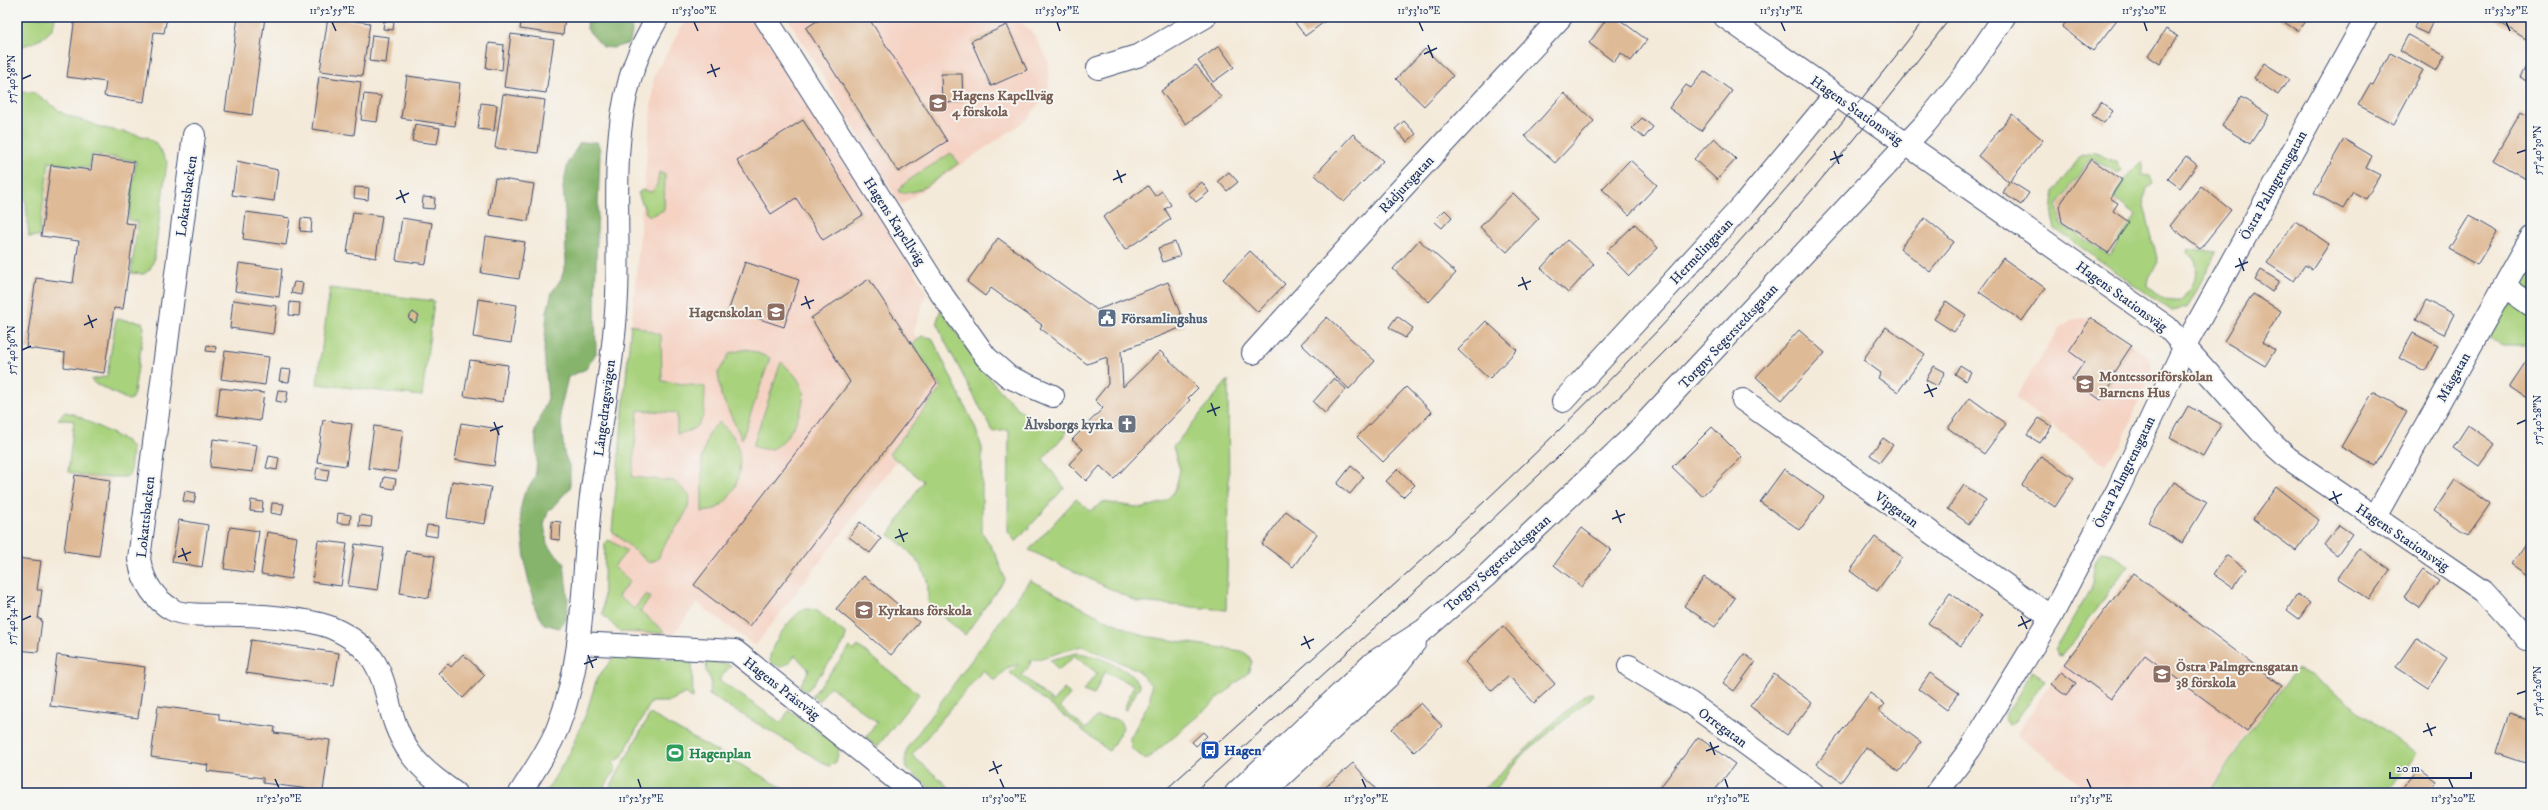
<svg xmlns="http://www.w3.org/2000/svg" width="2548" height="810" font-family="'IM FELL DW Pica',serif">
	<rect width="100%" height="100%" fill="#f6f6f2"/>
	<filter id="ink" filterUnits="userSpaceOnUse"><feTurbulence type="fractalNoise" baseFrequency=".025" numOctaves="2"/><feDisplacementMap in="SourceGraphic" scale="8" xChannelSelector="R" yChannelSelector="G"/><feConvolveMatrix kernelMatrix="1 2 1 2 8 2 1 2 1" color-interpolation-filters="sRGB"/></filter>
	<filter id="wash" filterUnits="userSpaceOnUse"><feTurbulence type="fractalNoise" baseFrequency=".012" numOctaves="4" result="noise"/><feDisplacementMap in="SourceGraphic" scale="16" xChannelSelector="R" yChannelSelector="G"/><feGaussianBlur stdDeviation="0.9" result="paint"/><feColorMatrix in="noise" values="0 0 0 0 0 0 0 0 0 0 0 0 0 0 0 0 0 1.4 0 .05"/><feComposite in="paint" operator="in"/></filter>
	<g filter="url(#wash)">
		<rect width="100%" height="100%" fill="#f4eada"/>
		<path fill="#f5d2c2" d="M687,17H753L927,292L913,333L950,392L755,646L697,603L668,641L621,632L606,607L654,76Z
			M787,17H1007L1022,23L1033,33L1049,62V88L1028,119L901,205Z
			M2091,318L2148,357L2152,369L2121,445L2106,465L2015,398L2060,328L2075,319Z
			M2132,573L2280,684L2247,731L2209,793H2093L2016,735L2064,664Z"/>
		<path fill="#a9d27d" stroke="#62806e" d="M17,17H55C54,38 34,42 17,48Z
			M21,92L35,93L64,114L104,128L147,137L157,144L167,162L154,260L150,269L144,274L131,273L138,222L128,220L136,161L92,154L89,168L49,162L39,236L29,237L26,202L17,184V108Z
			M2093,152L2116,162L2121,171L2117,174L2091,157L2057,206L2061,224L2109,255L2136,215L2113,198L2128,175L2142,162V175L2150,176L2153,184L2147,188L2143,201L2158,262L2149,278L2148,287C2158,294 2167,303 2181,301C2191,286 2207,266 2187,253L2188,249L2217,252L2187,308L2172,311L2055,229L2052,217L2054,191L2081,156Z
			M951,153L959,163C944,173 918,198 899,192L898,190C912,175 934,165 951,153Z
			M659,172L665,175L664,210L650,216L646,213L638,193L642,190L652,192L657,185Z
			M2531,255V293L2522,287L2520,276Z
			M330,288L434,301L422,396L317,384Z
			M2504,304L2517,306L2531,316V345H2503L2486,338Z
			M941,309C961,340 1006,410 1041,423C1050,427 1059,428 1068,431L1043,459L1064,488L1016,542L1008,532L1009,430L993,432L942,336L937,321Z
			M116,319L142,322L144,328L134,393L132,399L128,400L94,383L91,380L107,376Z
			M631,324L661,335L662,381L705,387C704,413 707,429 677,434V413L638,410L632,477L674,481L690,496C687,524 666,533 658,559L649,563L612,531Z
			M922,336L932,338L975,427L982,448V532L996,555L1005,579L965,635L929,605C927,596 929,585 926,577C919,559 904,545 889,535L923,481L889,454L941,388L913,344Z
			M747,349L770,358L742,439L721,395L718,373L730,353Z
			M781,362C790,370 800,378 803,391C807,406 787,446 771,449C764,450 759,448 753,446Z
			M1228,380L1229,500L1226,610L1138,602L1029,550L1076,499L1090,511L1103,502L1143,508L1164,502L1175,491L1180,470L1173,447Z
			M65,412L74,414L126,441L132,448L130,474L126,477H92L68,472L74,421L58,419Z
			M719,422C724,427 731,432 734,438C746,460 739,495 717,508C714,511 707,511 702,512V458L709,432Z
			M609,540L627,551L614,567L630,581L618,596L634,609L646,594L651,597L640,611L664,631L662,633L620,632L603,615L605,543Z
			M2101,552L2113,554L2128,566L2069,648L2062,656L2058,655L2055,649L2058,643L2091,588L2095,563Z
			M1030,580L1100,617L1144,636L1242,651L1249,656L1252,662L1248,673L1146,760L1131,748L1130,738L1150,701L1151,685L1136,669L1082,646L1028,662H1032L1022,675L1053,702L1064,689L1070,694L1060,707L1086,729L1096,717L1112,718L1120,721L1123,728L1109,751L1010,673L1019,664L1007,668L995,681L983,670L912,755L953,791L950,793H936L908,770L905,761L907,748Z
			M804,609L816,610L846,634L844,643L809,689L802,691L800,686L809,670L795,655L789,663L781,667L771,663C764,651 793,614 804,609Z
			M858,646L919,694L877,747L866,738L877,722L830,686L819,701L812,696L850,647L854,651Z
			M1076,653C1093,653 1134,670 1140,686L1126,710L1124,709L1134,685L1104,672L1094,695L1083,691L1097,673L1075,656L1058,670L1050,660Z
			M614,657L692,660L693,699L686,693L668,702H651L621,758L613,762L616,768L601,793H545L569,754L586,714L597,678Z
			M707,661L731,665L719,680L781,723L789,710L837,744L839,750L836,762L829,766L709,695L711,680L706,671Z
			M2033,670L2045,680L2015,722L2009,725L2004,718Z
			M2296,670L2313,677L2416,753L2387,793H2210L2248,733Z
			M1591,692L1593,694L1591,698L1521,756L1493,793H1479L1576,702L1587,693Z
			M650,714L792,793H607Z"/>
		<path fill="#86b46c" stroke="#507265" d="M588,17H629L632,31L630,43L613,48L603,47L587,29Z
			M597,142L600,150L595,294L596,353L586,369L568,377L560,411L564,453L570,468V488L548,512L544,524L547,544L564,563L568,601L566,620L559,628L544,624L535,608L526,569L520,511L524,494L535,478L537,461L535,431L548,398L544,350L547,312L552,292L561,279L566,264L565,210L563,187L568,162L580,143Z"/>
		<g id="blocks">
			<path fill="#dfba96" d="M75,17H167L164,33L154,32L144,102L104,96L106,82L67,77Z
				M238,17H265L252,115L225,111Z
				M328,17L370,23L362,76L320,71Z
				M522,17H565L563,35L520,29Z
				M823,17H868L947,141L898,172L806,28Z
				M1291,17H1331L1305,36Z
				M1608,17H1616L1647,40L1631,61L1621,53L1614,62L1589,43Z
				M2070,17H2119L2093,51L2062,27Z
				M2276,17H2308L2298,31Z
				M2419,17H2435L2427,34L2414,28Z
				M2491,17H2531V30L2526,39Z
				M384,21L394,22L393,30L383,29Z
				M1007,25L1027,70L991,86L971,41Z
				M2166,29L2178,36L2160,64L2148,56Z
				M511,34L554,40L546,93L504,87Z
				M372,35L389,37L386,63L369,61Z
				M2408,35L2445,56L2436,71L2400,50Z
				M489,43L504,45L502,70L486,68Z
				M1219,46L1234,67L1213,82L1198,61Z
				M1425,49L1453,76L1424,106L1396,79Z
				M2390,53L2423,70L2394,124L2358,105L2370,84L2373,85Z
				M2531,58V84L2520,77Z
				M2264,63L2289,79L2278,95L2254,79Z
				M1196,65L1221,97L1186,124L1161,91Z
				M1704,71L1732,91L1701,131L1669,108L1686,85L1691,88Z
				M941,74H962L963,102L942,103Z
				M319,76L361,82L354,135L312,129Z
				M407,76L460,83L455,126L401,118Z
				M1564,93L1594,121L1555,163L1525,136Z
				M364,94L381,96L377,122L361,120Z
				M503,94L545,100L538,153L495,148Z
				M2241,97L2269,115L2250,144L2222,126Z
				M2101,102L2113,111L2104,123L2092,115Z
				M481,103L497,105L494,131L478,129Z
				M2521,112L2531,118V170L2526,179L2493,160Z
				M2012,114L2043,140L2010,181L2029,193L2021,205L2003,193L2009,182L1978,156Z
				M1642,118L1653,127L1644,138L1632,128Z
				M803,120L863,215L823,240L796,198L771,214L737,161Z
				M1404,121L1416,134L1407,142L1395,129Z
				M415,124L440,128L437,144L412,141Z
				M1353,134L1383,161L1344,202L1315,175Z
				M1714,138L1736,159L1717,180L1694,159Z
				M2344,139L2372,156L2366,168L2380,175L2366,199L2353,192L2343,209L2314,193Z
				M93,156L134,162L125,223L135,224L123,309L114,308L104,373L64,367L65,353L26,348L36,278L73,283L79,241L41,236L51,165L91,170Z
				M2186,156L2197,165L2180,188L2168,179Z
				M2091,159L2122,180L2110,198L2118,203L2113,211L2129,222L2108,253L2062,222L2059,206Z
				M1630,160L1657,185L1629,215L1602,189Z
				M237,161L278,170L274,201L232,195Z
				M1229,172L1238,182L1227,191L1218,181Z
				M495,178L534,184L528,221L489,215Z
				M1202,182L1209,192L1196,202L1188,193Z
				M1148,186L1155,196L1162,191L1171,205L1165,209L1171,219L1125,250L1103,217Z
				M2201,186L2231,210L2200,249L2170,226Z
				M355,187L369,188L368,200L354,198Z
				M1513,193L1539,218L1507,252L1480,227Z
				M423,197L435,198L434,209L422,208Z
				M1445,210L1452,217L1442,228L1434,221Z
				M246,212L290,218L286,245L243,239Z
				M353,212L382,216L376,258L347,253Z
				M2469,216L2497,232L2477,265L2449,249Z
				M301,218L312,219L311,232L300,231Z
				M402,218L432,223L426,264L396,260Z
				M1925,218L1954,242L1930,272L1900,248Z
				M2295,221L2329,244L2312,270L2305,265L2294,281L2267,263Z
				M1635,224L1658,248L1629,276L1606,252Z
				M486,236L525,242L519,279L481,273Z
				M998,238L1097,310L1168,282L1185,326L1121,351L1123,387L1160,351L1198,388L1188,398L1190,400L1114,479L1100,466L1086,481L1069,464L1083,449L1072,440L1103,408L1095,400L1108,384L1107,357L1087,364L1040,328L1042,325L991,288L985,296L967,282Z
				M1419,240L1456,273L1429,302L1393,269Z
				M1567,240L1594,264L1568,293L1541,268Z
				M1175,242L1180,256L1163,262L1158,248Z
				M1250,251L1285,284L1258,312L1223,279Z
				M2003,258L2045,288L2022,321L1979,292Z
				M745,262L799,280L784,327L729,309Z
				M239,263L282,269L279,297L235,291Z
				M2261,270L2279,281L2272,292L2255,280Z
				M869,279L937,383L749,627L694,585L850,382L811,318Z
				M294,282L303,283L301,295L291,293Z
				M2253,294L2281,311L2262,342L2275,350L2265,366L2224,341Z
				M478,299L517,305L511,343L473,337Z
				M233,300L277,306L273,334L230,328Z
				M2426,300L2454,314L2444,334L2416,320Z
				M1946,301L1966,315L1954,332L1934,319Z
				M290,302L300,303L299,316L289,315Z
				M413,312L419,316L415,323L408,318Z
				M1397,316L1413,328L1405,338L1389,327Z
				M1327,317L1375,361L1349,389L1301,344Z
				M2091,318L2132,345L2110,378L2114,381L2101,400L2072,380L2084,362L2069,351Z
				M1486,321L1517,350L1489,379L1458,350Z
				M1886,327L1925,354L1898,392L1878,378L1881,373L1863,360Z
				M1799,330L1825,353L1782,400L1756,377Z
				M2413,333L2438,346L2425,371L2399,358Z
				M207,345L216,347L215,352L206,351Z
				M225,351L269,357L265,385L221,379Z
				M2529,357L2531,358V402L2509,387Z
				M470,360L508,365L503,402L464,396Z
				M1960,365L1971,372L1966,381L1955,374Z
				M1934,366L1945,372L1937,386L1926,380Z
				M281,369L291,370L289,382L279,381Z
				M1334,378L1346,389L1325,413L1313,402Z
				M1406,387L1432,412L1383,462L1357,437Z
				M220,388L264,393L260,421L217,415Z
				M278,390L288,391L286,403L276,401Z
				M2373,392L2407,411L2375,466L2341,447Z
				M1970,398L2006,424L1984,454L1948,428Z
				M2188,406L2221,424L2203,456L2170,438Z
				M2039,418L2052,426L2040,443L2027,435Z
				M323,420L352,424L346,466L317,462Z
				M461,423L499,429L494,466L455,460Z
				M2468,425L2495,444L2479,466L2453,448Z
				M374,426L403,430L397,472L368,468Z
				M1712,427L1742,457L1702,496L1672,467Z
				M1883,438L1893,445L1880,462L1870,455Z
				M213,439L257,445L253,472L210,467Z
				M269,456L279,458L277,470L266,468Z
				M2041,456L2074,478L2055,507L2022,485Z
				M1351,466L1364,477L1350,494L1337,484Z
				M317,468L329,470L327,481L315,479Z
				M1398,469L1415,485L1403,497L1386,481Z
				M1784,469L1824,497L1800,530L1760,502Z
				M75,475L110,480L99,556L64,551Z
				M384,477L396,479L394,489L382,487Z
				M2455,480L2490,504L2468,535L2434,511Z
				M452,481L491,487L485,524L447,518Z
				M2174,482L2207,502L2182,543L2148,522Z
				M1964,485L1986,500L1969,524L1948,509Z
				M2276,487L2319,520L2296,551L2253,519Z
				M185,491L196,493L194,503L183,501Z
				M251,500L263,502L262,512L250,511Z
				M272,503L284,504L282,515L271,513Z
				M1286,511L1317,534L1293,567L1262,544Z
				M338,513L351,515L350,524L337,523Z
				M360,515L372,517L371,527L359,526Z
				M179,520L208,525L202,567L172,562Z
				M552,521L561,522L560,540L551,539Z
				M860,522L881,539L870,553L849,537Z
				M427,525L438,526L437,537L425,535Z
				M2339,525L2352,534L2337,555L2324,545Z
				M230,527L259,531L253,573L224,569Z
				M1582,528L1611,550L1582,587L1554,565Z
				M267,532L297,537L291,579L261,574Z
				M2531,536V577L2512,564Z
				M1875,537L1902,557L1877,591L1850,571Z
				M318,540L347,544L341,586L312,582Z
				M355,544L384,548L378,590L348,586Z
				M2359,548L2390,570L2369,599L2338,578Z
				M406,551L435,556L429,598L400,593Z
				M2226,555L2246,569L2233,588L2213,574Z
				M17,558L41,561L37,590H42L38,619L42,620L38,652L17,650Z
				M2423,570L2439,581L2420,608L2404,597Z
				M2133,573L2282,686L2247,731L2145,655L2111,699L2064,664Z
				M864,576L919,622L891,655L836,609Z
				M1704,577L1735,598L1715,627L1684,606Z
				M1950,593L1982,616L1961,646L1928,623Z
				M2297,594L2310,603L2299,619L2287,610Z
				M1503,626L1555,684L1534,703L1509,676L1492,691L1465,662Z
				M2416,638L2447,659L2428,688L2396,667Z
				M251,640L339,653L334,686L246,673Z
				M463,654L485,675L463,698L438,673L448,664L451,667Z
				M1745,654L1755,662L1734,691L1723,683Z
				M57,655L145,667L138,718L50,706Z
				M2061,672L2076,683L2066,696L2051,684Z
				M1930,673L1959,693L1947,710L1919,689Z
				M1774,674L1812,703L1787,735L1750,706Z
				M1870,693L1885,704L1879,711L1921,742L1899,772L1866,747L1841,782L1817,764Z
				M1421,703L1442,726L1414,752L1392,729Z
				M158,706L219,714V720L275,727L274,733L330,740L323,791L263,783V778L207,771L208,765L151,757Z
				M2509,714L2531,721V765L2496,753Z
				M1203,732L1207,736L1196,746L1192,742Z
				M1698,737L1735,764L1713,793H1656Z
				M1353,763L1379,793H1323L1321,791Z
				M2419,768L2437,781L2428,793H2399Z"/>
		</g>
	</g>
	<g filter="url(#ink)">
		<use href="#blocks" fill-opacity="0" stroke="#3c4b71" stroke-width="1"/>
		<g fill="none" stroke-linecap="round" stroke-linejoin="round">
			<g stroke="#3c4b71" stroke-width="24">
				<path id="street" d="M765,17L938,289L986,357L1009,377L1053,396
					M1725,17L2167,327L2268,440L2288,458L2483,591L2527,639
					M1098,68L1140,55L1205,17
					M194,135L139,559C143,581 153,599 173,610C184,617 224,614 239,615C262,615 311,619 332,628C400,658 375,702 410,753C421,769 439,782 455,793
					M2504,286L2531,305
					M1253,353L1392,199L1561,17
					M1743,400L2051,617
					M1563,401L1745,203L1834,96
					M2375,517L2531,238
					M578,643L735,651L913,793
					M1629,666L1690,703L1813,793
					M520,793C533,772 549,750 558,727C585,657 582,579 590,505C598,435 614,366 617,295C620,223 610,149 630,79C636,58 647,36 658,17
					M1937,793L1970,749L2051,617L2118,489L2185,346L2367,17"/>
			</g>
			<g stroke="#3c4b71" stroke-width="24">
				<path id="secondary" d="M1236,793L1374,662L1424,630L1485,577L1633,436L1926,123L1964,76L2004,17
					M1263,793L1388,677L1415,642"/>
			</g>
			<use href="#street" stroke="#fff" stroke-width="22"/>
			<use href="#secondary" stroke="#fff" stroke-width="22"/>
			<path stroke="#1b2f5e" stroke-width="1" d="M1162,793C1330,642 1503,493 1659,329C1753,229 1843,126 1926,17
				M1193,793C1354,645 1519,501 1671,345C1772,242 1864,131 1951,17"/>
		</g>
	</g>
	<path fill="none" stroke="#1b2f5e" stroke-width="1.5" d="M332,22L336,31M694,22L698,31M1057,22L1060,31M1419,22L1423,31M1781,22L1785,31M2144,22L2147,31M2506,22L2510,31M1428,45L1433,58M1424,54L1437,48M711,64L716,77M707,73L720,68M22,79L31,75M1834,151L1839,164M2517,153L2526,150M1830,160L1843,155M1117,170L1122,183M1113,180L1126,174M400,190L405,203M396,199L409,193M2239,258L2244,271M2235,267L2248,262M1522,277L1527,290M1518,286L1531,281M805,296L810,309M801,305L814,300M88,315L93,328M84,325L97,319M22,350L31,346M1927,384L1933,397M1924,393L1937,388M1211,403L1216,416M1207,412L1220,407M494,422L499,435M2517,424L2526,420M490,431L503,426M2333,491L2338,504M2329,500L2342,494M1616,510L1621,523M1612,519L1625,514M899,529L904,542M895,538L908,533M182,548L187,561M178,557L191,552M2021,616L2027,629M22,620L31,616M2018,626L2031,620M1304,636L1310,649M1301,645L1314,639M588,655L593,668M584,664L597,659M2517,694L2526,691M2427,723L2432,736M2423,732L2436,727M1710,742L1715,755M1706,751L1719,746M993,761L998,774M989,771L1002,765M275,779L279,788M638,779L641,788M1000,779L1004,788M1362,779L1366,788M1725,779L1728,788M2087,779L2091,788M2449,779L2453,788"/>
	<defs>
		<g id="school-square" transform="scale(1)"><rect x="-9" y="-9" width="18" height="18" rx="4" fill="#8d6e63" stroke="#f6f6f2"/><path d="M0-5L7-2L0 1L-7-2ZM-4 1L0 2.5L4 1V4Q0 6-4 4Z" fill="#fff"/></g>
		<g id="civic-square" transform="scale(1)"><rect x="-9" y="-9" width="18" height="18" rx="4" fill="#5c6f8a" stroke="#f6f6f2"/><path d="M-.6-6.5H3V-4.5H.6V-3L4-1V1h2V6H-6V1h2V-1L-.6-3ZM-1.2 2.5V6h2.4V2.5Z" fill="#fff"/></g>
		<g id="church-square" transform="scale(1)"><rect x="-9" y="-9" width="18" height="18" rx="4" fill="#6b7280" stroke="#f6f6f2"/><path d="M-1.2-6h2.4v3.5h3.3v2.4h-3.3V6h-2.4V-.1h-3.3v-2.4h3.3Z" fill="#fff"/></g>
		<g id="bus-square" transform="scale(1)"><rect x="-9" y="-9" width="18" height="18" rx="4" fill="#1a4fb4" stroke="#f6f6f2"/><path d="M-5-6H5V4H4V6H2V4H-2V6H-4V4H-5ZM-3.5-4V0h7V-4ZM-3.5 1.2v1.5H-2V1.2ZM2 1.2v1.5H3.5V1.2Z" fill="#fff"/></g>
		<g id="stadium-square" transform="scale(1)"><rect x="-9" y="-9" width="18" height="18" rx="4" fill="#2e9e5b" stroke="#f6f6f2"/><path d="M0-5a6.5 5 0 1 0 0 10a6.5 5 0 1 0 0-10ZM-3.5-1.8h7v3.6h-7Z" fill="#fff"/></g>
	</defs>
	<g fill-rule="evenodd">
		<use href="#school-square" x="938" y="103"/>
		<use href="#school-square" x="776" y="312"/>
		<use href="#civic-square" x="1107" y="318"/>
		<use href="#school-square" x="2085" y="384"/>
		<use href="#church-square" x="1127" y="424"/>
		<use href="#school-square" x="864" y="610"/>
		<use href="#school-square" x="2162" y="674"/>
		<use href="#bus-square" x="1210" y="750"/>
		<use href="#stadium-square" x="675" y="753"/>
	</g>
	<g text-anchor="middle" stroke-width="4" stroke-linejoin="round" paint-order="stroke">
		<g font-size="14" font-weight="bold" fill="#785e54" stroke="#f6f6f2" text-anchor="start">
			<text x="952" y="100">Hagens Kapellväg<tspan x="952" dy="16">4 förskola</tspan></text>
			<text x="762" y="317" text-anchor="end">Hagenskolan</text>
			<text x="2099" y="381">Montessoriförskolan<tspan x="2099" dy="16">Barnens Hus</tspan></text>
			<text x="878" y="615">Kyrkans förskola</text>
			<text x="2176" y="671">Östra Palmgrensgatan<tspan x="2176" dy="16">38 förskola</tspan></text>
		</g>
		<g font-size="14" fill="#1b2f5e" stroke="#f6f6f2">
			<text transform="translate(1857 110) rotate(35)" y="5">Hagens Stationsväg</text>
			<text transform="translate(1406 184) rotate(-47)" y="5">Rådjursgatan</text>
			<text transform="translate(2273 185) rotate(-61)" y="5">Östra Palmgrensgatan</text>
			<text transform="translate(186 196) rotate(-82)" y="5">Lokattsbacken</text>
			<text transform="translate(895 221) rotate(57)" y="5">Hagens Kapellväg</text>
			<text transform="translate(1701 251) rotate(-47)" y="5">Hermelingatan</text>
			<text transform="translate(2122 296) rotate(36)" y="5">Hagens Stationsväg</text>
			<text transform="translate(1728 336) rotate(-47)" y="5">Torgny Segerstedtsgatan</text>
			<text transform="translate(2453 377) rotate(-61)" y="5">Måsgatan</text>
			<text transform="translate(604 408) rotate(-83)" y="5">Långedragsvägen</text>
			<text transform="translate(2124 472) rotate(-64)" y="5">Östra Palmgrensgatan</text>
			<text transform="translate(1897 509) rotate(36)" y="5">Vipgatan</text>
			<text transform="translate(145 517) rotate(-84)" y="5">Lokattsbacken</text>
			<text transform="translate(2403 537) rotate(34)" y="5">Hagens Stationsväg</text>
			<text transform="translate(1497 563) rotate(-42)" y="5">Torgny Segerstedtsgatan</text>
			<text transform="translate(782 688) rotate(38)" y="5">Hagens Prästväg</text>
			<text transform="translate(1723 727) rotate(36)" y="5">Orregatan</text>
		</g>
		<g font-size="14" font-weight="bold" fill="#4e5e75" stroke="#f6f6f2" text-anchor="start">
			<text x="1121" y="323">Församlingshus</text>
		</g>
		<g font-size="14" font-weight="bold" fill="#5b616d" stroke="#f6f6f2" text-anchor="end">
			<text x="1113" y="429">Älvsborgs kyrka</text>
		</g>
		<g font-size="14" font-weight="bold" fill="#164399" stroke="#f6f6f2" text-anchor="start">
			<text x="1224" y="755">Hagen</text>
		</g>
		<g font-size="14" font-weight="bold" fill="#27864d" stroke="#f6f6f2" text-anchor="start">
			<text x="689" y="758">Hagenplan</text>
		</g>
	</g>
	<rect width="2548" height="810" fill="none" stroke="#f6f6f2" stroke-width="44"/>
	<path d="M2390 772v6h81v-6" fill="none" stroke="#1b2f5e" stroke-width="2"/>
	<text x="2396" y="772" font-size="12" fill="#1b2f5e" stroke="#f6f6f2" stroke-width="3" paint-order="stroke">20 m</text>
	<rect x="22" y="22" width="2504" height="766" fill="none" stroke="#1b2f5e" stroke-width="1.5"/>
	<g font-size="10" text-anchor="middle" fill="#1b2f5e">
		<text x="332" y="14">11°52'55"E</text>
		<text x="694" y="14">11°53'00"E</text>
		<text x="1057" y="14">11°53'05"E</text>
		<text x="1419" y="14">11°53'10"E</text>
		<text x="1781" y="14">11°53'15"E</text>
		<text x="2144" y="14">11°53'20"E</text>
		<text x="2506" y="14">11°53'25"E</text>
		<text transform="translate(11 79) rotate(-90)" y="4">57°40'38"N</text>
		<text transform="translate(2537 150) rotate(-90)" y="4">57°40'30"N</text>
		<text transform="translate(11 350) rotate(-90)" y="4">57°40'36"N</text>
		<text transform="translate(2537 420) rotate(-90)" y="4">57°40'28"N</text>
		<text transform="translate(11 620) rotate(-90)" y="4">57°40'34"N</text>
		<text transform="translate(2537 691) rotate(-90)" y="4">57°40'26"N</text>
		<text x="279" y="802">11°52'50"E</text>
		<text x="641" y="802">11°52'55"E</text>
		<text x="1004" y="802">11°53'00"E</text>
		<text x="1366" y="802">11°53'05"E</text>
		<text x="1728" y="802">11°53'10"E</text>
		<text x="2091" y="802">11°53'15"E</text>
		<text x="2453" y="802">11°53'20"E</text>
	</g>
</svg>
